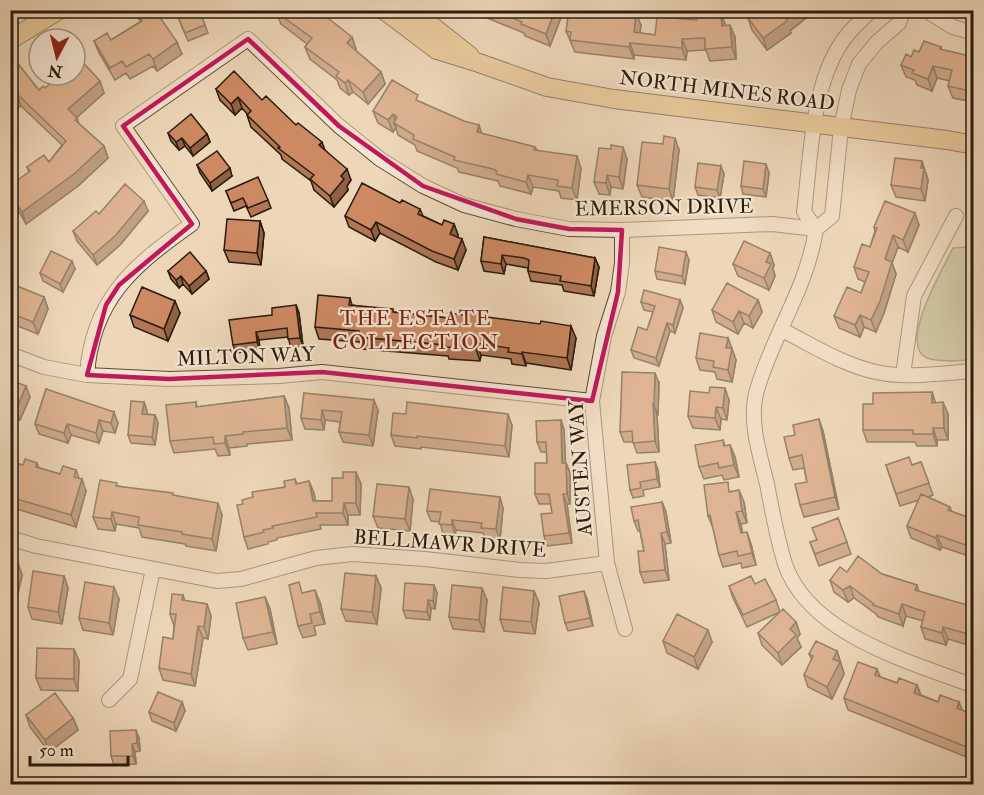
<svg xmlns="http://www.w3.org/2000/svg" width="984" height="795" font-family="'IM FELL Double Pica',serif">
	<rect width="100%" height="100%" fill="#eed7b9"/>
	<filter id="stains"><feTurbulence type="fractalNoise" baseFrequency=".00333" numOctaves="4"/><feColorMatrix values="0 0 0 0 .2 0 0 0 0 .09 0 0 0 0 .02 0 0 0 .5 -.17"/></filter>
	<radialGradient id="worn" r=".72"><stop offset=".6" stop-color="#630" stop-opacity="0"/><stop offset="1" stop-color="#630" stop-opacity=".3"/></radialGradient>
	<path fill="#b3bf94" stroke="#6e6d52" stroke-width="1.5" d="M969,247L974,250L973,360C959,360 940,363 927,358C897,345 944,267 953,248Z"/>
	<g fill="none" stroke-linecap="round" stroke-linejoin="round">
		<g stroke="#5b4a3a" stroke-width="16">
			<path id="minor" d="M903,10L899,23L877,42L859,64L849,90L841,128L832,216L816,229C807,289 773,334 757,390C748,420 760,455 767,484C772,511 777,538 785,564C809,635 911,662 974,686
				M925,10L953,27L974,33
				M816,229L804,212C811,157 811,78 848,34C855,25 864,18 871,10
				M622,230V263L618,292L604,336L592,401L607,563L625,629
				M782,330C812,345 843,365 876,372C905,379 944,373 974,371
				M10,354L44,367L87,375L169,379L279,376L322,372L592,401
				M87,375C92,299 134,265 192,224L123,126L248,39L339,126L380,159L423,186L464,205L516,219L569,229L622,230L772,224L816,229
				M903,375L914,296L956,216
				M10,538L36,546L217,581L241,579L316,558L353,554L425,559L520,570L546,571L607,563
				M109,700L130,679L153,569"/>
		</g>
		<g stroke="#2a1b0f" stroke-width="20">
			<path id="major" d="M384,10L437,50L479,63L547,87L614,99L947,140L974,145
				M412,10L470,56
				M10,40L59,10"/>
		</g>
		<use href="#minor" stroke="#f4e5d2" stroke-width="14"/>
		<use href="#major" stroke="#e7bc7c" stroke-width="18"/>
	</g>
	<path fill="#b07655" stroke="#2a1b0f" stroke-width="1.5" d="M175,10H199L208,33L188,41Z
		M480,10H561L562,15L550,46L525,36L524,33L482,16Z
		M752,10H816L790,31L791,33L767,50L752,30L748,18L753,14Z
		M276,12L352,37L356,49L355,50L381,72L385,84L368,104L353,92L349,95L340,88L337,80L310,59L305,47L307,44L281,24Z
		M137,14L182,54L157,71L153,66L130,79L126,73L115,80L99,53L94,41L111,40L140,22Z
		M641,25L640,33L655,35L726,26L735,37L736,59L710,61L706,50L687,51L686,60L634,55V59L575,52L566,31Z
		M941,47V50L974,57V102L953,98L948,86L950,81L937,78L932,91L917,85L915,80L906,77L901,65L911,57Z
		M10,65L39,90L45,88L104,93L77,117L79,124L104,146L108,158L78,186L26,224L19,212L10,223V188L29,172L27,167L49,162L62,145L21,106L10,113Z
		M216,89L262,100L296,125L326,151L351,180L347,186L348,190L334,207L314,190L311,181L282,159L281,155L251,127L247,115H248L242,108L235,115L220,100Z
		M421,102L482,134L535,147L537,150L581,168L577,200L561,198L559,191L533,187L531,194L500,186L498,181L459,172L457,168L417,151L415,145L398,135L396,128L393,132L378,123L373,111Z
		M168,133L207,134L210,142L193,156L185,146L179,150L171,141Z
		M679,150L673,201L642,197L637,185Z
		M627,159L623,189L611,187L610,195L599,194L594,182Z
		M197,165L232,176L212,191L200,173Z
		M769,173L766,197L743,194L741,186Z
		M926,173L928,180L925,201L896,197L891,185Z
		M724,174L720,198L698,195L695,187Z
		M226,191L268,200L271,208L251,217L246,206L234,211Z
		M400,203L420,209L423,216L442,225L454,224L458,235V237L466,250L458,270L436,262L380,233L375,241L349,227L345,216Z
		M148,211L120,245L97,265L77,241L73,231L99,214Z
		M260,221L264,233L261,265L229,262L224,250Z
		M919,225L908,252L898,247L892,263L896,274L884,313L876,332L864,327L860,337L839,328L834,316L861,293L865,282L858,279L854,267L870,247L875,231L874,227Z
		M484,237L595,258L599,267L594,296L564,291L562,285L531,281L528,271V268L506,264L504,274L484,271L481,261Z
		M770,253L774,265L773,269L775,276L769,290L738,276L733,264Z
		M689,260L685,284L657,279L655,271Z
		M75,269L63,292L43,281L40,273Z
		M168,271H206L209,279L192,294L183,284L179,288L171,279Z
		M44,297L48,309L38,334L10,323V301Z
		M350,298L352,305L394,312L448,318L482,316L576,338L571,370L526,363V366L512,364L511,359L481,355L480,361L449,359L448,356L362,349L360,342L319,339L315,327Z
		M680,300L683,308L675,333L670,331L659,366L634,358L631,350L647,330L653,312L644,310L641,302Z
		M758,300L762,312L753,328L744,323L738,334L716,322L712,310Z
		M296,305L299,313L303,346L291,348L288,337L259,340L260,350L236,353L233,345L272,315Z
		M180,313L168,341L134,327L130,315Z
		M728,338L736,360L732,382L717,379L715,372L700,370L696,358Z
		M10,380L30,397L20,420L10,416Z
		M659,383L658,415H657L659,452L637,453L633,442H624L620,432Z
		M46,389L118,423L115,433L103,431L99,443L71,435L68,443L39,434L35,424Z
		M932,392L935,403L948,414V440H937V446H917L915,442H867L863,430L873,404Z
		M304,393L378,410L373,446L343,442L339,432L340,422L325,420L324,430L305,429L301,418Z
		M284,396L289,408L292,440L247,444V446L229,448L230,455L218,456L215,449L174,453L170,441L196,402L197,407Z
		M729,400L727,420L721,419L720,430L693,428L688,416Z
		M144,402L147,411L146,414L155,415L158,423L155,445L131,443L128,435Z
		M561,420L564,430L565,463H566L570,473V504H567L572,543L547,546L544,536L552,513L551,504H539L535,494L547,463V452H541L537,442Z
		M512,425L509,457L421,447V449L395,446L391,435Z
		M823,431L839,509L804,517L800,505L807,482L804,468L793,470L789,458Z
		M723,440L725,446L730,445L735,457L739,477L724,480L722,475L704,479L699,467Z
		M10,462L23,465L37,463L39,468L60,474L76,470L79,478L86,491L76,527L10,507Z
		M655,462L658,470L660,487L643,490L644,496L633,498L630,490Z
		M921,462L933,495L928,497L950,507L952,512L973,519L974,517V558L942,547L940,550L911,538L907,526L919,500L900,506L886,465H912Z
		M295,479L297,484L314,493L315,501H332L361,484L360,515H348V525H320L321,529L277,538V540L268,542V544L248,549L244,537L243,504L253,497L285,487Z
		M118,486L174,496L222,515L216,551L186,546L185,544L142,537L139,528L116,524L115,531L98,529L93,517Z
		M731,491L744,502L747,523L741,524L742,533L751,544L756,565L742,568L741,563L723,567L719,555L713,528L708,516Z
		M413,499L410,531L378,528L373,516Z
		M662,502L666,512L671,543L665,544L669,580L644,583L640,572L644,551L640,531H638L634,521Z
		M503,508L500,540L485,538L483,533L456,530L455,535L443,534L440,522L431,521L427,511Z
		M838,518L851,554L819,566L810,542L817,540Z
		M10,561L18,563L22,575L15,607L10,606Z
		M847,572L882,574L917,585L919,592L974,607V653L971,652L968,645L948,639L946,645L925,639L921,627L923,621L906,616L903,626L878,617L876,614L854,598L848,602L834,592L830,580Z
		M64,576L68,588L62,624L32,619L28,607Z
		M376,576L381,588L377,624L346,621L341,609Z
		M755,584L776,600L780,612L747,627L733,598L729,586Z
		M434,585L437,593L435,609L431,608L430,620L406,618L403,610Z
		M534,591L539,603L535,634L504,631L500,619Z
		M303,593L320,602L325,624L314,626L316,635L303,638L298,626Z
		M183,595L185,601L207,604L211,616L208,639L203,638L195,686L163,680L159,668L173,639L174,626L170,614Z
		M265,597L270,609L277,644L248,650L243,638Z
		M119,599L113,635L83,630L79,618Z
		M587,599L593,626L568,631L565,623Z
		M487,600L484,632L453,629L449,617Z
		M796,622L800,634L797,638L801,647L782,665L762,645L758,633Z
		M663,641L712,642L698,669L667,653Z
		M837,651L844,674L832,699L808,687L804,675L812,660L809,654Z
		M79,661L78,691L41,690L36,678Z
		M880,677L897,683L917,685L921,695L938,702H959L962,710L974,715V760L848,710L844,698Z
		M182,702L185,711L176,731L152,721L149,712Z
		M26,715L73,718L78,730L49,752L30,727Z
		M139,738L140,751L135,752L136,764L114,765L111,756Z"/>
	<path fill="#906045" stroke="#2a1b0f" stroke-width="1.5" d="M555,10H561L562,15L550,46L546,34Z
		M797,10H816L790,31L791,33L767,50L763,38Z
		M636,13L641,25L638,44L634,32Z
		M721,14L726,26H722Z
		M730,25L735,37L736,59L732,47Z
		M352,37L356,49L351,55L347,43Z
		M682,39L687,51L686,60L682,48Z
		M177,42L182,54L157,71L153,59Z
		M630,43L634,55V59L629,47Z
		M933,66L937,78L932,91L928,79Z
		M381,72L385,84L368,104L363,92Z
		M348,80L353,92L349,95L345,83Z
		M100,81L104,93L73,121L68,109Z
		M17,94L21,106L10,113V99Z
		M238,97L242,108L235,115L231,104Z
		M393,114L397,125L394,123L396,128L393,132L388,120Z
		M479,125L483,137L477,132Z
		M207,134L210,142L193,156L190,148Z
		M182,138L185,146L179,150L176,142Z
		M675,138L679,150L673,201L669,189Z
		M322,142L326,153L319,145Z
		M104,146L108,158L78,186L26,224L22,212Z
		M623,147L627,159L623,189L619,177Z
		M577,156L581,168L577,200L572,188Z
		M922,161L928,180L925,201L921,189Z
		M766,164L769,173L766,197L763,189Z
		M721,166L724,174L720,198L717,190Z
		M230,168L232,176L212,191L210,183Z
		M347,169L351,180L347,186L348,190L334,207L330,196L341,176Z
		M528,175L533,187L531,194L526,182Z
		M607,175L611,187L610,195L606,183Z
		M14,200L19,212L10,223V205Z
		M144,201L148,211L120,245L97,265L93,255Z
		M915,213L919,225L908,252L903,240Z
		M260,221L264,233L261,265L257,253Z
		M376,222L380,233L375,241L371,230Z
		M454,224L458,235L454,245L450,234Z
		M893,235L898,247L892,263L896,274L884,313L876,332L871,320L885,259Z
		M462,239L466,250L458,270L454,259Z
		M686,252L689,260L685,284L682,276Z
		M770,253L774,265L773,269L775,276L769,290L764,278L766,262Z
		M502,255L506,264L504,274L501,264Z
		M595,258L599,267L594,296L591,286Z
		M72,261L75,269L63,292L60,284Z
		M206,271L209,279L192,294L189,286Z
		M181,276L183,284L179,288L176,280Z
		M44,297L48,309L38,334L33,322Z
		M680,300L683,308L675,333L673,325Z
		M758,300L762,312L753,328L749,316Z
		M175,301L180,313L168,341L164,329Z
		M296,305L299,313L303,346L300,338Z
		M739,311L744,323L738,334L733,322Z
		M860,315L864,327L860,337L855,325Z
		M667,323L670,331L659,366L656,358Z
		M571,326L576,338L571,370L567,358Z
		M256,332L259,340L260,350L257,342Z
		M728,338L736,360L732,382L728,370L726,348Z
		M476,343L481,355L480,361L476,349Z
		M522,352L526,363V366L522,354Z
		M655,373L659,383L658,415L654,405Z
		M26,386L30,397L20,420L16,410Z
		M725,388L729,400L727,420L723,408Z
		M932,392L936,404L932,403Z
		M284,396L289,408L292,440L287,428Z
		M374,400L378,410L373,446L369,435Z
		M144,402L147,411L145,422L142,414Z
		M943,402L948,414V440L944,428Z
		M653,404L657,415L659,452L655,441Z
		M716,407L721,419L720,430L715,418Z
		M322,410L325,420L324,430L321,420Z
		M114,412L118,423L115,433L111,423Z
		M508,414L512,425L509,457L505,446Z
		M155,415L158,423L155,445L152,437Z
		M819,419L823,431L839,509L835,497Z
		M99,420L103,431L99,443L96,433Z
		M561,420L564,430L566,473L562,463Z
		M67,424L71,435L68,443L64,433Z
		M933,428L937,440V446L933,434Z
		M225,436L229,448L230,455L225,443Z
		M730,445L735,457L739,477L734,465Z
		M655,462L658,470L660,487L657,479Z
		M566,463L570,473V504L567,494Z
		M356,472L361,484L360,515L356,503Z
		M82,479L86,491L76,527L71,515Z
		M309,481L314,493L318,513L313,501Z
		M409,487L413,499L410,531L405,519Z
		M739,490L744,502L747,523L742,511Z
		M563,494L567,504L572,543L569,533Z
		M500,497L503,508L500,540L496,529Z
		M662,502L666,512L671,543L667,532Z
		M218,503L222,515L216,551L212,539Z
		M344,503L348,515V525L343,513Z
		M112,512L116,524L115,531L111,519Z
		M736,512L741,524L745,545L741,533Z
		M452,520L456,530L455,535L452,525Z
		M747,532L751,544L756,565L752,553Z
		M661,533L665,544L669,580L665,570Z
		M937,535L942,547L940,550L936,538Z
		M18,563L22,575L15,607L10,594Z
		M64,576L68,588L62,624L58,612Z
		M376,576L381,588L377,624L372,612Z
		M434,585L437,593L435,609L433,601Z
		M850,586L854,598L848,602L843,590Z
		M114,587L119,599L113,635L109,623Z
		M482,588L487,600L484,632L479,620Z
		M315,590L320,602L325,624L320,612Z
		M534,591L539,603L535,634L531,622Z
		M584,591L587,599L593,626L590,618Z
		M265,597L270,609L277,644L273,632Z
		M428,600L431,608L430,620L427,612Z
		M207,604L211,616L208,639L204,627Z
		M902,604L906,616L903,626L899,614Z
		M796,622L800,634L797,638L801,647L782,665L778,653L790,629Z
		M198,626L203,638L195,686L191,674Z
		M943,627L948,639L946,645L942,633Z
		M708,630L712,642L698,669L694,657Z
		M74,649L79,661L78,691L74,679Z
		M837,651L844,674L832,699L827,687L833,659Z
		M877,669L882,681L875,675Z
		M917,685L921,697L914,693Z
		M182,702L185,711L176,731L174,723Z
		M959,702L963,714L957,708Z
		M73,718L78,730L49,752L45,740Z
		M136,730L139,738L140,751L137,743Z
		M132,744L135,752L136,764L133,756Z"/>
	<path fill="#cd8963" stroke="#2a1b0f" stroke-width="1.5" d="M142,10H155L177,42L153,59L149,54L126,67L122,61L110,68L94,41L107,33L111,40L142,21L137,14Z
		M175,10H199L205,25L185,33Z
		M278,10H318L352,37L347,43L381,72L363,92L348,80L345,83L336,76L339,72L305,47L312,38L276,12Z
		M494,10H555L546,34L521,24L522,22Z
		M569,10H618L636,13L634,32L655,35L657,17L697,20L696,15L721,14L722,26L730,25L732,47L705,49V38L682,39V48L630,43L629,47L570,40L571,32L566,31Z
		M754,10H797L786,20L787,21L763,38L748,18L756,12Z
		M924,41L941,47L940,49L974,57L973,70H974V92L948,86L952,70L933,66L928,79L912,73L914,70L901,65L906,54L911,57L914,50L919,52Z
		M79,58L100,81L68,109L77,118L75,120L104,146L74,174L22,212L14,200L10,205V188L14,183L30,171L27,167L44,155L49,162L66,141L17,94L10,99V65L16,61L39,90L43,86L45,88L60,75H75V61Z
		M234,71L262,100L266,96L296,125L298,123L322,142L319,145L347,169L341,176L344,179L330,196L310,179L314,175L278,148L280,147L247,115L251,111L238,97L231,104L216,89Z
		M392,80L418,95L416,100L464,121L479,125L477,132L535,147L534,150L577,156L572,188L557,186L558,180L528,175L526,182L496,174L497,171L493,169L454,160L455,157L413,139L414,135L394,123L397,117L393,114L388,120L373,111Z
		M191,114L207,134L190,148L182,138L176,142L168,133Z
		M664,136L675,138L669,189L637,185L642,142L663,144Z
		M611,145L623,147L619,177L607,175L606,183L594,182L599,148L611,149Z
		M217,151L230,168L210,183L197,165Z
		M895,158L922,161L921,168H924L921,189L891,185Z
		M744,161L766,164L763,189L741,186Z
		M698,163L721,166L717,190L695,187Z
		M258,177L268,200L248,208L243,198L231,203L226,191Z
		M362,183L400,203L402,200L420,209L418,214L442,225L444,220L454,224L450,234L462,239L454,259L432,251L376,222L371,230L345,216Z
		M125,184L144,201L116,235L93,255L73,231L96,211L99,214Z
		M885,201L915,213L903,240L893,235L885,259L892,262L880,301L871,320L860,315L855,325L834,316L847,287L861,293L869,272L854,267L862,244L870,247L877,228L874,227Z
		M227,219L260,221L257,253L224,250Z
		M484,237L595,258L591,286L560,281L561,276L528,271L529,260L524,258L502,255L501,264L481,261Z
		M744,241L770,253L766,262L771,264L764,278L733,264Z
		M659,247L686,252L682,276L655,271Z
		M51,251L72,261L60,284L40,273Z
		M190,252L206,271L189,286L181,276L176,280L168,271Z
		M727,283L758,300L749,316L739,311L733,322L712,310Z
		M17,286L44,297L33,322L10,313V301Z
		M142,287L175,301L164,329L130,315Z
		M644,290L680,300L673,325L667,323L656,358L631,350L638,327L647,330L655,306L641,302Z
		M318,295L350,298L349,305L393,309V312L448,318V313L464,315V309L480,311L479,316L540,324L541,321L571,326L567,358L522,352V354L508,352L509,348L476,343V349L445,347V345L358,337L359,331L315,327Z
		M296,305L300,338L288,339L287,328L256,332L257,342L233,345L229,320L272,315V308Z
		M700,333L728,338L726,348H732L728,370L713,367L714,361L696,358Z
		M622,372L655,373L654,405L653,404L655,441L633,443L632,431L620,432Z
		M10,380L26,386L16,410L10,407Z
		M710,387L725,388L723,408L716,407L715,418L688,416L690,391L709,393Z
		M46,389L114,412L111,423L99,420L96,433L67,424L64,433L35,424Z
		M932,392V403L943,402L944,428H933V434H913V430H863V404H873V393Z
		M304,393L374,400L369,435L339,432L342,412L322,410L321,420L301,418Z
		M284,396L287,428L243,432V434L225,436V443L214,444L213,437L170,441L166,405L196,402V407Z
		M131,401L144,402L142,414L155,415L152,437L128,435Z
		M407,402L508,414L505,446L417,436V438L391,435L393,413L406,414Z
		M819,419L835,497L800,505L795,484L807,482L802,455L789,458L784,437L795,435L793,425Z
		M561,420L562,463H566L567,494H563L569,533L544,536L541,514L552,513L549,494H535V463H547L546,442H537L536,421Z
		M723,440L724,446L730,445L734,465L719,468L718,463L699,467L695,445Z
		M909,457L912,465L921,462L929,483L896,494L886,465Z
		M25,459L37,463L36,467L60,474L63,466L76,470L74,477L82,479L71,515L10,497V462L23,465Z
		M655,462L657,479L640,482L641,488L630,490L627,465Z
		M343,472H356V503H344L343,513H316L317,517L272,526L273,528L263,530L264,532L244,537L237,505L243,504L242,500L253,497L252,492L285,487L284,481L295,479L296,484L309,481L313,501H332V478H343Z
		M100,480L117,483L116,486L173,493V495L218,503L212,539L182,534V532L138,525L139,517L112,512L111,519L93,517Z
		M728,482L729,492L739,490L742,511L736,512L741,533L747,532L752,553L738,556L737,551L719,555L710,515L708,516L704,485Z
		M377,484L409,487L405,519L373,516Z
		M430,489L500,497L496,529L481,528L482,523L452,520V525L439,524L441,512L427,511Z
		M921,494L950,507L948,510L973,519L974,517V548L937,535L936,538L907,526Z
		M662,502L667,532L661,533L665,570L640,572L638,551H644L638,520L634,521L631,507Z
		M838,518L847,542L815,554L810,542L817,540L812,528Z
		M858,556L882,574L917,585L915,590L974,607V642L966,640L968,634L943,627L942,633L921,627L925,612L902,604L899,614L873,605L874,604L850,586L843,590L830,580L840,567L847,572Z
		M10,561L18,563L10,594Z
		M33,571L64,576L58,612L28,607Z
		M345,573L376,576L372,612L341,609Z
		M751,576L755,584L765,579L776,600L743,615L729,586Z
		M85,582L114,587L109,623L79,618Z
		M299,582L302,593L315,590L320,612L310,614L312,623L298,626L289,585Z
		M405,583L434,585L433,601L428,600L427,612L403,610Z
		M452,585L482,588L479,620L449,617Z
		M503,587L534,591L531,622L500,619Z
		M584,591L590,618L565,623L559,596Z
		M172,594L183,595L182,600L207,604L204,627L198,626L191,674L159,668L163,637L173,639L176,614H170Z
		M265,597L273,632L243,638L236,603Z
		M783,609L796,622L790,629L796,635L778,653L758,633Z
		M677,614L708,630L694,657L663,641Z
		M816,641L837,651L833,659L840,662L827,687L804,675L813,656L809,654Z
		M37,648L74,649V679L36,678Z
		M858,662L877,669L875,675L897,683L899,678L917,685L914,693L938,702L940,695L959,702L957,708L974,715V750L844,698Z
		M158,692L182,702L174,723L149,712Z
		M55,693L73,718L45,740L26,715Z
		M136,730L137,743L132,744L133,756H111L110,731Z"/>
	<path d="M0 0H984V795H0ZM248,39L339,126L423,186L516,219L569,229L622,230L618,292L592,401L322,372L169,379L87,375L106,305L119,285L192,224L123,126Z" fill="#eed7b9" fill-opacity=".55" fill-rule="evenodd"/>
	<path fill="none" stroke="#c2185b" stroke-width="4.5" stroke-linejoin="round" d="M248,39L339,126L423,186L516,219L569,229L622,230L618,292L592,401L322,372L169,379L87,375L106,305L119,285L192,224L123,126Z"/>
	<g text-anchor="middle" stroke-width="4.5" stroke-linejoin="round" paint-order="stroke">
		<g font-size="20" fill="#2a1b0f" stroke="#f4e5d2">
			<text transform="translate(727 90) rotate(7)" y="7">NORTH MINES ROAD</text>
			<text transform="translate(664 207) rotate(-1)" y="7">EMERSON DRIVE</text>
			<text transform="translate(246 356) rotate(-2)" y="7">MILTON WAY</text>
			<text transform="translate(580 468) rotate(-94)" y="7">AUSTEN WAY</text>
			<text transform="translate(450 543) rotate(4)" y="7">BELLMAWR DRIVE</text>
		</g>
		<g font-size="21" letter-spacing="1.5" fill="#7a1f14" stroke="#f4e5d2">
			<text x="416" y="325">THE ESTATE<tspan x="416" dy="24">COLLECTION</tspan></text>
		</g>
	</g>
	<rect width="984" height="795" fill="none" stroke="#eed7b9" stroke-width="36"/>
	<rect x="12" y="12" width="960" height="771" fill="none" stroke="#2a1b0f" stroke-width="3"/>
	<rect x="18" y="18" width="948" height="759" fill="none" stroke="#2a1b0f" stroke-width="1.5"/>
	<g transform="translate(57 57) rotate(187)"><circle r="28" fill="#f4e5d2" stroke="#a39484" stroke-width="1.5"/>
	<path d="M0-4.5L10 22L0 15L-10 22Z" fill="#8f2418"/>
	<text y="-9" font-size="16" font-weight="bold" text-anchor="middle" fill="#2a1b0f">N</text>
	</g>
	<path d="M30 756v9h98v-9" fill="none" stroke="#2a1b0f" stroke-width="3"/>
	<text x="39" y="756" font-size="18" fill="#2a1b0f" stroke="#f4e5d2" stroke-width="4.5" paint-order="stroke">50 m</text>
	<rect width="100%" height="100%" filter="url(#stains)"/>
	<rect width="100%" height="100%" fill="url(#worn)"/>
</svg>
